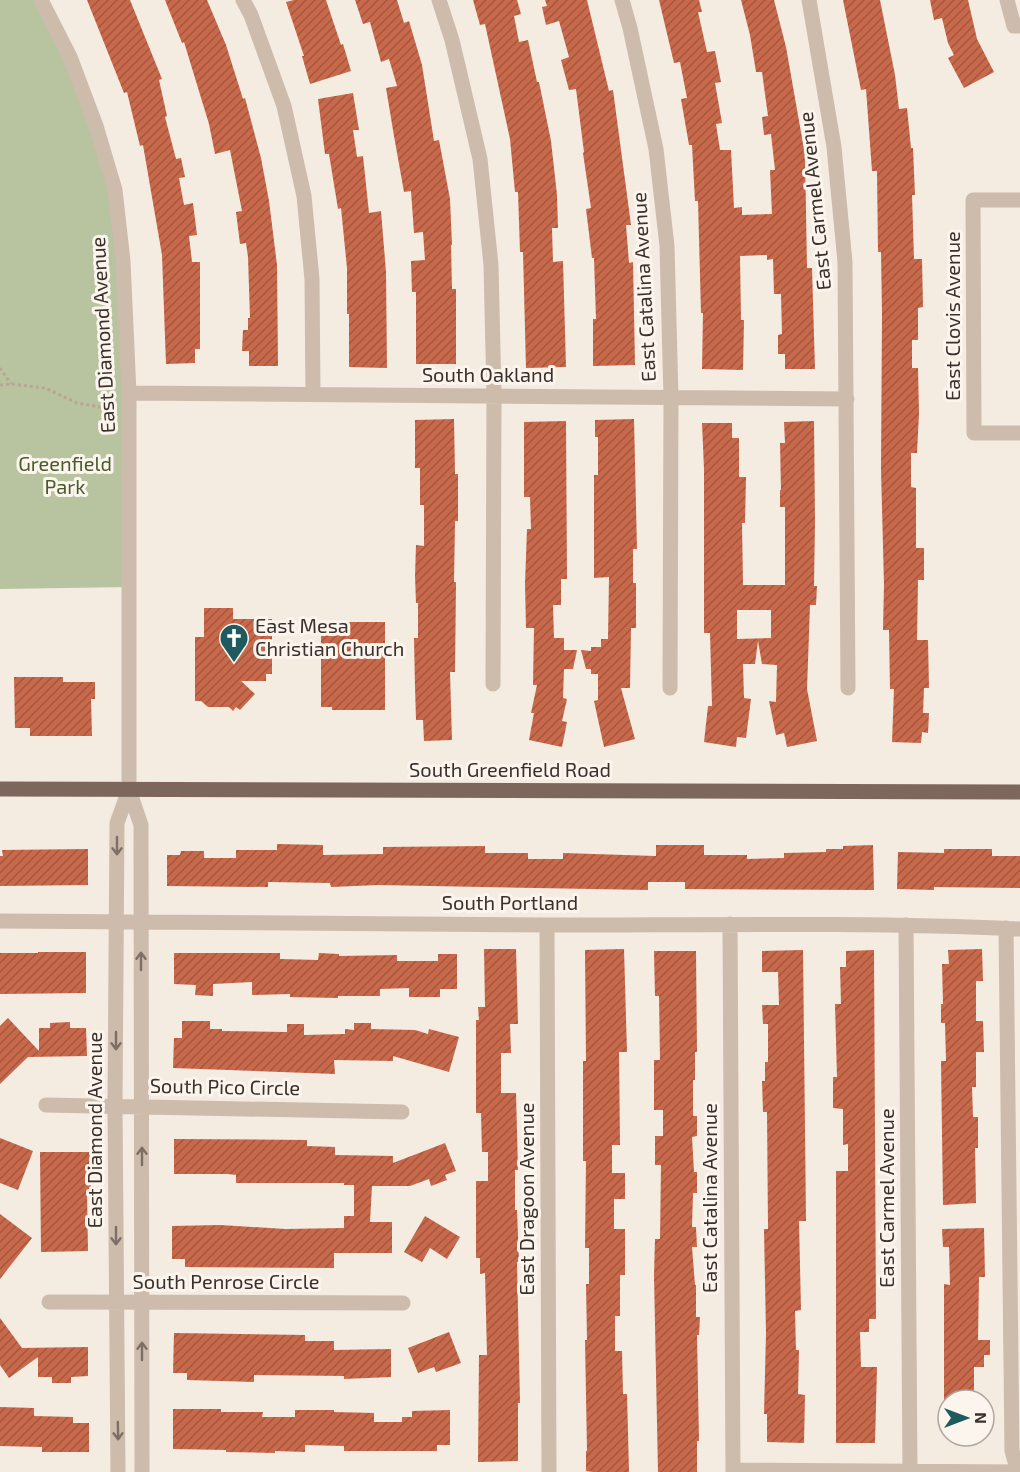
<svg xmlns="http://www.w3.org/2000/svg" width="1020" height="1472" font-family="'Exo 2',sans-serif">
	<defs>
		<pattern id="building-hatch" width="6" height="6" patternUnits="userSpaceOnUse" patternTransform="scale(1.5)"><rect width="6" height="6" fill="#c8694b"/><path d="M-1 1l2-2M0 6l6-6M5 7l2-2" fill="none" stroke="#a4573f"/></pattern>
	</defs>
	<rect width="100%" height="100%" fill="#f4ebe1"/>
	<path fill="#b8c4a0" d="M0,0H41L115,190L129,587L0,589Z"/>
	<path fill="url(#building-hatch)" fill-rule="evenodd" d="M87,0H130L162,79L159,80L167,116L165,117L176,159L181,158L185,177L179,178L184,205L193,203L197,235L189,236L192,262H200V349H195V363L166,364L162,255L143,145L140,146L127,92L124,93Z
		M165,0H207L226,45L243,99L245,98L261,158L269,201L277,265L278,366H249V351H242L243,330H248V318H250L248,257L246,243L240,244L236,212L242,211L230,150L215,154L209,124L184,42L182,43Z
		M294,0H326L341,45L343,44L351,71L310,84L302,56H304L286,2Z
		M355,0H397L404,23L409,21L422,65L434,141L439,140L450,199L452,245H451L452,289H456V364H416V292H412L411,261L425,260L423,232L414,233L411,191L404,192L394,136L386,88L397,86L389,59L381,62L370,22L363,24Z
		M473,0H517L521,14L514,16L519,42L528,40L537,82H539L551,141L557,195L558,228H552L553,262L563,261L566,367L526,368L523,252H520L518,192H515L510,139L485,24L480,25Z
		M545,0H587L609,91L613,90L631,225H626L629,263L633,262L635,365L593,366V319H596L594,258H592L586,209L591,208L583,153L584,152L576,89L569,90L561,60L569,57L559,21L546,25L542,7L547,6Z
		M659,0H699L702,12H698L707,52L715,51L721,82L715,83L722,123L716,124L720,150H731L734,208L742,207V215L772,214L770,170H775L771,134L764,135L762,117L768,116L762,72H756L750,35L741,0H774L786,47L805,155L807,268H812L815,369H785V354H778V335L782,334L781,294H774L773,259L767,260V255L740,256L741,320H744L743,370L702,369L703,313H701L698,201H695L692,145H689L681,99L687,98L680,62L674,63Z
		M843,0H880L895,75L899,109L907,108L911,148H913L915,195H912L914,259H922L923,307L918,308V340H912V368H918L919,413L917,453H911V487L916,488V548H924V580H918L917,640H928L929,688H924L923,713H929L928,733L922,732L921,743L892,742L894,689H890L889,630H883L884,585L881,469L882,314L881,252H878L877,171H872L866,89L861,90Z
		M930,0H968L977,39L994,72L964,88L948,58L954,55L948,43L942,18L934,20Z
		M353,93L359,130H353L357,157L363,156L369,213L381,211L386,272L387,368L349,367V314H347V268L341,208L338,209L329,154H325L318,99Z
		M454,419L455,474H458V521H455L454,582H456L455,672H450L452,740L424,741L423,720H416L415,687L414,638H418V603H416L415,576L416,545L424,546V505H420V468H415V420Z
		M634,419L637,549H633V583H636V628H631L630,688H621L635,739L604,747L594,701L598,700V674H591V669H586L581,650L591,651V647H601V639H608L609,577L594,578V475H598V437H595V420Z
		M566,421L567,579H561V605H553L554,638H564V650H577L573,669H564L563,698L567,699L562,721L567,722L562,747L529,740L534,713H531L537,685H533L534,628H526L525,584L527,529H531L530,497H524V422Z
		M814,421L815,521L814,586H817L816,605H810L807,689L817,741L787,747L784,733L776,735L769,701L776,702L777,665L762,664L758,641L755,664H743L744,698L751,699L746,738L737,737L736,747L704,742L708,706H712L710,633H704V469L702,423H732V438H739V477H746L745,523H742L743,585H785V507H780V490H781L780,443H785L784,422ZM737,610H771V638L737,639Z
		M204,608H233V619H272V674H266V681H241L255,694L240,710L236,707L233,711L229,707H208L201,701H195V637H204Z
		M321,622H385V710H332V707H321Z
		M14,677H63V682H95V699H91L92,736H30V728H15Z
		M277,844L323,845V855L383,854V847L485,846V853H528V859H563V853L656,856V845H704V855H747V859L784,858V853L826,852V849H843V846L873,845L874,890L685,889V882H648V890L378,885L331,887L330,883L268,882V887L167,886V855H180L181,851H204V858H236V850H277Z
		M88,849V885L0,886V856H3L2,850Z
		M944,849H992V856H1020V888L934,887V890L897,889L898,852L944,853Z
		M484,949H516L518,1024H510L511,1053H501V1093H516L518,1170H515V1210H517L519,1262H517L520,1403H518V1461L478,1462L479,1355H487L485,1273L480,1274V1258H476V1181H488V1152H482L481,1113H476V1020H479L478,1007H485Z
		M624,949L627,1052H619L620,1145H612V1173H625V1199H614V1229H625V1275H620V1316H615V1351H622L623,1394H627L629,1472H593L586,1471V1451H587L585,1340H587L586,1284H589V1248H585L586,1161H583V1061H586L585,950Z
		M982,949L983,981H976V1021H983L984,1052H976V1087H972L973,1117H978V1148H975L976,1203L943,1205L941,1061H946L945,1023H941V1004H943L942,964H949L948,950Z
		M803,950L806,1221H799L801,1310L795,1311L796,1350H799L798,1394L805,1395L804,1443L767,1442V1414H764L766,1333L764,1229H768L767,1112H763L762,1081H765V1062H768V1024H763L762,1005H779L778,972H762V951Z
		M874,950L876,1319H869V1332H860L861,1367H877L875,1443H836V1171H848V1144L843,1145V1109L833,1108V1077H837L835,1004H841L840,967H846V951Z
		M654,951H696L697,1052H695V1080H693V1116H697V1136L692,1137L694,1172H697V1193H693L692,1227H696L697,1247H692L695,1285H696V1317H700L699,1335H697L699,1441H697V1472H658L654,1276L655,1239H660L661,1165H655V1136H663V1110H654V1060H660L659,996H655Z
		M38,952H86V993L0,994V953H38Z
		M174,953H280V959L318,960L319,953L339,954V956L397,955V961H438V954H457V989H440V997H409V988L380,989V996H338V998L290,997V994L252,995V982L213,984V996L195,995L196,985L174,984Z
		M8,1018L39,1051V1028H50V1023L70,1022V1028H86L87,1056L28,1057L0,1084V1026Z
		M182,1021H210V1029H222V1031L287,1032V1024H304V1035L345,1034V1029L354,1030V1023H371V1029L415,1030L428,1034L429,1029L459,1037L449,1072L393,1056V1061L334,1060L335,1074L173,1068L174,1038H182Z
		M0,1138L33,1151L18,1190L0,1183Z
		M174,1139L307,1140V1146L335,1147V1155L393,1156V1163L445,1143L456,1171L445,1175L447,1180L431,1186L429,1179L410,1186H372L370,1222H392V1253H334V1268L185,1267V1259H172V1226L220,1225L285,1229L344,1228V1216H354V1185H344V1183H236V1175L228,1174H174Z
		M40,1152H91V1192H87L88,1251L41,1252Z
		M0,1214L32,1238L0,1279Z
		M425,1216L460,1237L447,1259L430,1248L422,1262L404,1252Z
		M984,1228L985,1277H979L978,1340H990V1355H984V1367H974V1400H944V1284L950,1285L949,1247H943L942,1229Z
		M0,1318L22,1348L88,1347V1376L71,1377V1383H52V1377H38V1357L9,1378L0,1365Z
		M449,1332L461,1363L436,1372L434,1367L418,1373L408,1348Z
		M174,1333L305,1335V1341H334V1350L391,1349V1377L344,1379V1376L254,1375V1382L187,1380V1373H173Z
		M0,1407L34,1408V1416L73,1417V1423H89V1452H42V1447L0,1446Z
		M173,1409H221V1412H263L262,1417H295V1410H334V1412L374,1413V1422H402V1417H412V1411L450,1410V1445H437V1451H344V1446L305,1445V1452L275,1451V1453L226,1452V1450L173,1449Z"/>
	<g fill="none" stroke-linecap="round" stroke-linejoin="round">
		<path stroke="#b9a596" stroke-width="3" stroke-dasharray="3 3" stroke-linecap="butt" d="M0,368L11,384
			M0,385L11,384L45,388L77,403L100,407L115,408"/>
		<path stroke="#cdbbac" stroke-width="15" d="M41,0L70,57L96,126L115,190L123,261L129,393V790L141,825L142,1472
			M243,0L251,15L284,106L304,196L312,279L313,395
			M439,0L452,40L480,159L491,265L494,395L493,684
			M622,0L630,28L656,149L667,246L671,397L670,688
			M809,0L834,147L845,262L848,688
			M1007,0L1014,26H1020
			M1020,200H973L974,433H1020
			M129,393L847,399
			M0,921C183,921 366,925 548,925C706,925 863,922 1020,929
			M730,924L733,1472
			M547,925L549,1472
			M906,925L910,1471
			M1006,928L1012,1451L1018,1472
			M46,1105L402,1112
			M49,1302L403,1303
			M733,1470L1020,1472
			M118,1472L115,1106L117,823L129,790"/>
		<path stroke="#7d675c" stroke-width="15" d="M0,789L1020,792"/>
	</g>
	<defs><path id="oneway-shaft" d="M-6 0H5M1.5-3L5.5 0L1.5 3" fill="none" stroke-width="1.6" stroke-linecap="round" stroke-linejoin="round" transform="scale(1.5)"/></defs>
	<g stroke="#7d6f65">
		<use href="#oneway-shaft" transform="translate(117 846) rotate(90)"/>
		<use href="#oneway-shaft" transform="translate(141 961) rotate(-90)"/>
		<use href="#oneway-shaft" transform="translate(116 1041) rotate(90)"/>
		<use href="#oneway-shaft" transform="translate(142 1156) rotate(-90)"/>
		<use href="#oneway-shaft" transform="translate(116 1236) rotate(90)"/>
		<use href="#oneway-shaft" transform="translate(142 1351) rotate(-90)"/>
		<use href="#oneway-shaft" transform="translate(118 1431) rotate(89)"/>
	</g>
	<defs>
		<g id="church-pin" transform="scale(1.5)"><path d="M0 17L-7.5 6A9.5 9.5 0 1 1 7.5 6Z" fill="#1f5a5e" stroke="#fbf5ee"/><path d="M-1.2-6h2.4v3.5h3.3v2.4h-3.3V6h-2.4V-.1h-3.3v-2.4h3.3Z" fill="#fff"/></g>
	</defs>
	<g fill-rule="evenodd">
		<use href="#church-pin" x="234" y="638"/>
	</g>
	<g text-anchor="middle" stroke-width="6" stroke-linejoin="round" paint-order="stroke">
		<g font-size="20" fill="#3b302b" stroke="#fbf5ee">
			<text transform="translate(815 201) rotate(-96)" y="7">East Carmel Avenue</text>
			<text transform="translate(644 287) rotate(-93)" y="7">East Catalina Avenue</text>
			<text transform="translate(953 316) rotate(-90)" y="7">East Clovis Avenue</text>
			<text transform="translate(103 335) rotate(-93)" y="7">East Diamond Avenue</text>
			<text x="488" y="382">South Oakland</text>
			<text x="510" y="777">South Greenfield Road</text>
			<text x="510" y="910">South Portland</text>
			<text transform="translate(225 1087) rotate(1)" y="7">South Pico Circle</text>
			<text transform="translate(95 1130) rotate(-90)" y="7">East Diamond Avenue</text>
			<text transform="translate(710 1198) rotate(-90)" y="7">East Catalina Avenue</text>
			<text transform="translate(887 1198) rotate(-90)" y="7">East Carmel Avenue</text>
			<text transform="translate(527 1199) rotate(-90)" y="7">East Dragoon Avenue</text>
			<text x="226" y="1289">South Penrose Circle</text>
		</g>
		<g font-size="20" fill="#4a5a2e" stroke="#fbf5ee">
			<text x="65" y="471">Greenfield<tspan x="65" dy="23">Park</tspan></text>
		</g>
		<g font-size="20" fill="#3b302b" stroke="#fbf5ee" text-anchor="start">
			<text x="255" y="633">East Mesa<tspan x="255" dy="23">Christian Church</tspan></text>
		</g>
	</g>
	<g transform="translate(966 1418) rotate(90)"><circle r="28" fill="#fbf5ee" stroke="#aea6a0" stroke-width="1.5"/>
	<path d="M0-4.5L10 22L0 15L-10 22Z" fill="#1f5a5e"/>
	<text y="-9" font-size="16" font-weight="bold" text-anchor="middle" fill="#3b302b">N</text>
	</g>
</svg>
